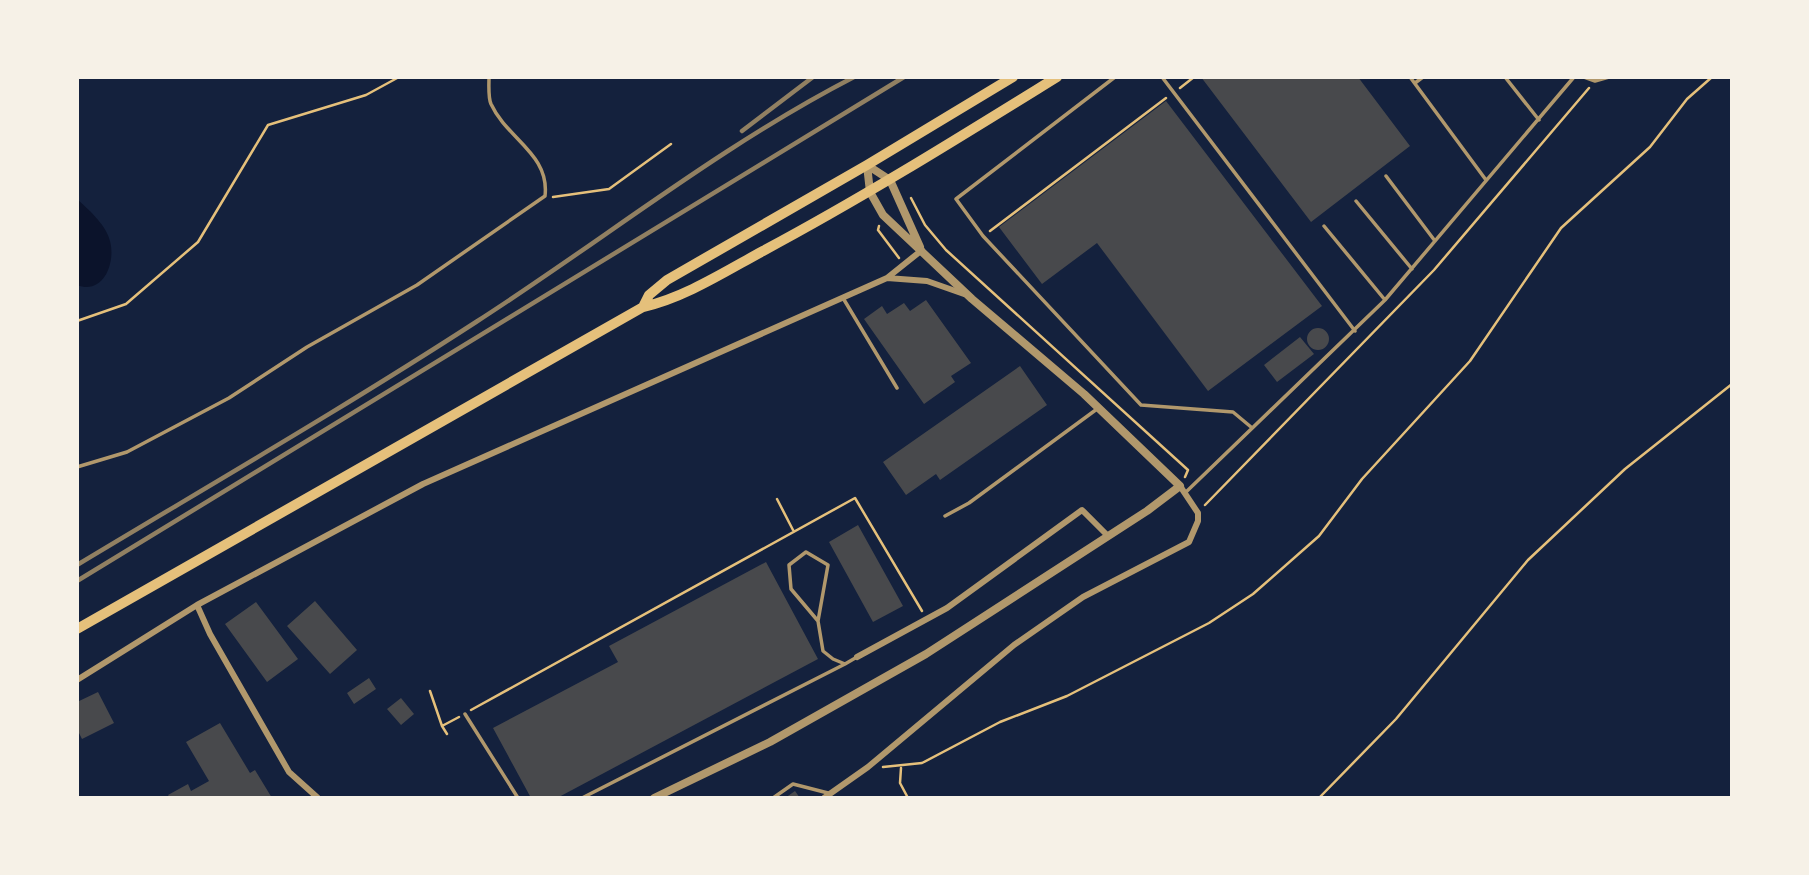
<svg xmlns="http://www.w3.org/2000/svg" width="1809" height="875" font-family="Roboto,sans-serif">
	<rect width="100%" height="100%" fill="#14213d"/>
	<path fill="#0b132b" d="M77,199C87,208 105,224 109,238C117,259 105,296 77,285Z"/>
	<path fill="#48494c" d="M1201,77H1358L1410,146L1311,222Z
		M1166,101L1322,306L1208,391L1097,243L1042,284L999,227Z
		M926,300L971,363L951,376L955,382L924,404L864,319L882,306L887,314L904,303L910,311Z
		M1307 339a11 11 0 1 1 22 0a11 11 0 1 1-22 0Z
		M1300,337L1314,354L1277,382L1264,365Z
		M1020,366L1047,405L940,480L936,474L906,495L883,462Z
		M858,525L903,606L873,622L829,542Z
		M766,562L818,659L557,798H531L493,728L618,662L609,646Z
		M315,601L357,650L330,674L287,626Z
		M256,602L298,659L267,682L225,624Z
		M369,678L376,689L354,704L347,693Z
		M98,692L114,723L82,739L77,729V702Z
		M401,698L414,714L401,725L387,709Z
		M220,723L250,773L255,770L272,798H170L168,795L188,784L191,791L209,781L186,742Z
		M795,791L800,798H785Z"/>
	<g fill="none" stroke-linecap="round" stroke-linejoin="round">
		<path stroke="#e5c07b" stroke-width="2.5" d="M1180,88L1194,77
			M553,197L609,189L671,144
			M911,198L925,225L946,250L1188,470L1185,477
			M879,226L878,230L899,258
			M990,231L1166,98
			M77,321L126,304L198,242L268,125L366,95L399,77
			M777,499L793,530
			M1205,505L1434,270L1589,88
			M430,691L442,726L459,717
			M471,710L855,498L922,611
			M442,726L447,734
			M883,767L922,763L1000,722L1067,696L1209,623L1253,594L1319,536L1362,479L1470,361L1561,228L1650,147L1687,99L1712,77
			M901,768L900,783L908,798
			M1319,798L1396,719L1528,560L1625,469L1732,384"/>
		<path stroke="#b1986c" stroke-width="3.5" d="M1115,77L956,199L983,236L1141,405L1233,412L1251,427
			M1162,77L1355,331
			M1410,77L1486,180
			M1505,77L1539,120
			M1584,77L1595,81L1609,77
			M1415,83L1423,77
			M1386,176L1435,241
			M1356,201L1412,269
			M1324,226L1385,300
			M843,298L897,388
			M77,467L127,452L229,398L307,347L417,285L545,196C550,154 507,139 491,104C488,97 489,86 489,77
			M1186,492L1385,300L1574,77
			M945,516L969,503L1097,409
			M818,621L791,589L789,565L806,552L828,565L818,621L823,651L833,659L845,664L857,657
			M465,714L518,798
			M582,798L845,664
			M773,798L793,784L828,793"/>
		<path stroke="#b1986c" stroke-width="6" d="M887,278L927,281L964,294
			M197,605L210,634L289,772L318,798
			M857,657L947,608L1082,510L1108,536
			M77,680L197,605L423,484L887,278L922,250
			M824,798L868,767L1014,645L1083,597L1189,542L1198,521V513L1180,486"/>
		<path stroke="#b1986c" stroke-width="8" d="M867,165L890,180L920,247
			M654,798L770,742L926,654L1147,511L1180,486L1084,394L972,299L883,215L870,192L867,165"/>
		<path stroke="#e5c07b" stroke-width="10" d="M643,307L649,295L667,280L867,165L1013,77
			M77,629L643,307C684,298 726,271 763,251C864,197 960,137 1057,77"/>
		<path stroke="#918062" stroke-width="4.5" d="M742,131L813,77
			M77,565C210,485 345,407 476,322C602,241 720,146 854,77
			M77,581L904,77"/>
	</g>
	<rect width="1809" height="875" fill="none" stroke="#f6f1e7" stroke-width="158"/>
</svg>
